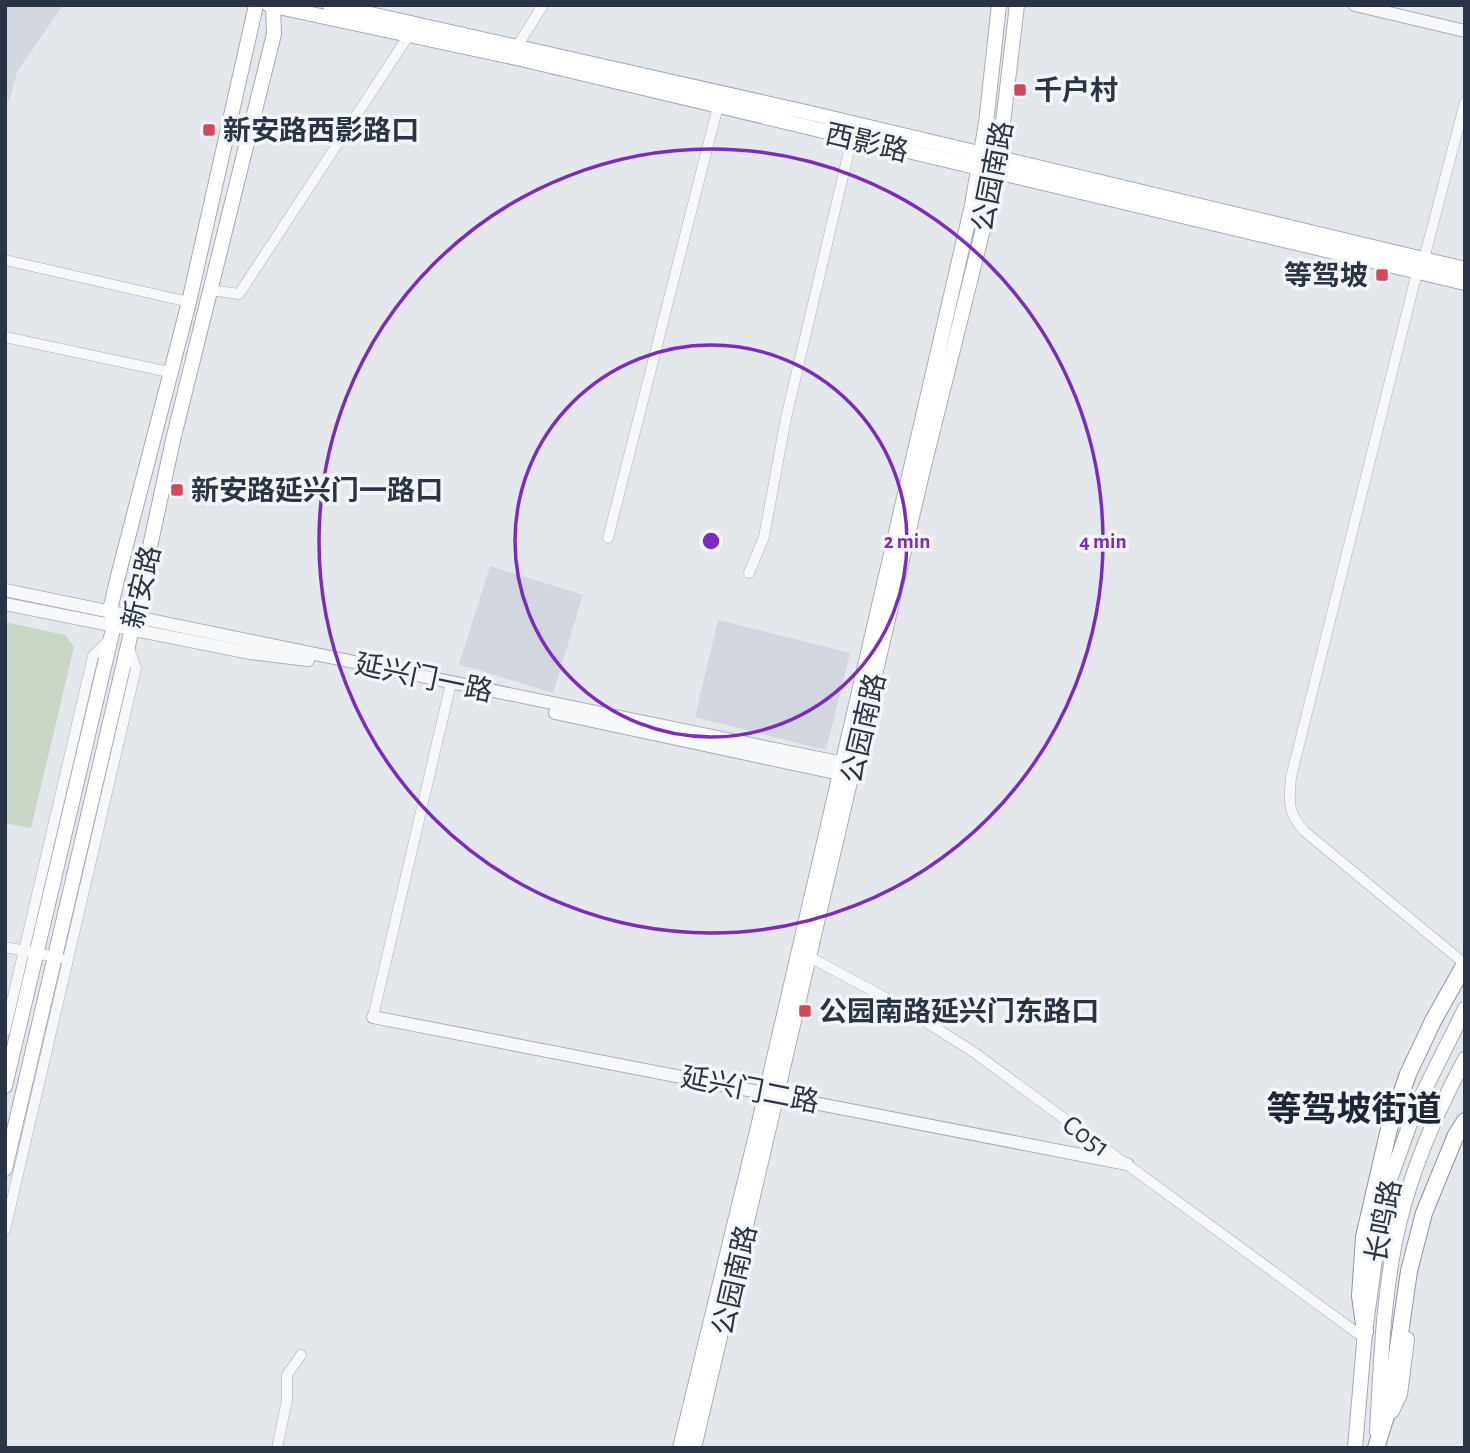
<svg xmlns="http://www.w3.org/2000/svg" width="1470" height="1453" font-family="'Alegreya Sans','Noto Sans SC',sans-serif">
	<rect width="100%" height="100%" fill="#e4e7ec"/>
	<path fill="#d2d6de" d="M5,5H63L17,72L9,102L5,101Z
		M490,566L583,595L553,693L459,664Z
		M718,620L850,653L826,750L695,717Z"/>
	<path fill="#c9d6c5" d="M5,622L65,635L74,647L31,828L5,823Z"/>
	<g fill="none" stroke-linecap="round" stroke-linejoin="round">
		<g stroke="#a9aeb7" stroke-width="11">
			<path id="minor" d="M516,48L543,5
				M1424,259L1465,102
				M5,260L189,302
				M1417,272L1291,777C1289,802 1287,811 1304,831L1465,964
				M210,290L239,294L409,35
				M5,337L169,372
				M608,538L718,106
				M749,573L764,537L786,418L852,138
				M5,947L60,958
				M806,955L899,1005L972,1051L1364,1338
				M373,1017L451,683
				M5,1031L93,656L110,639
				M5,1230L136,668L129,648
				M277,1448L287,1400V1375L301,1355"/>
		</g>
		<g stroke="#a9aeb7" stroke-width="14">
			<path id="tertiary" d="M1355,5L1465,31
				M5,590L843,763
				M5,604L250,653L308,660
				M555,713L840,774
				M373,1017L1127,1164"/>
		</g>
		<g stroke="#a9aeb7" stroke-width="16">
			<path id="secondary" d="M680,1448L758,1127L972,205L986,123L999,5
				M694,1448L922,474L997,173L1017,5"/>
		</g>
		<g stroke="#a3abb8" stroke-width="16">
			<path id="primary" d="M269,5L521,59L1465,283
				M330,5L806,112L1465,269
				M5,1086L114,625L110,610L118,576L189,302L256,5
				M5,1169L135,616L173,440L274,34L273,5
				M1392,1411L1400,1394L1407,1339
				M1377,1432C1381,1363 1383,1291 1399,1224C1413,1165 1437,1111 1465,1059
				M1355,1448L1365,1332L1383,1199L1416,1107L1465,1009"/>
		</g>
		<g stroke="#8b94a3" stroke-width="18">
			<path id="trunk" d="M1365,1332L1360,1296L1364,1237L1389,1129L1408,1074L1433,1021L1465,964
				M1376,1448L1390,1403L1409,1271L1424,1213L1456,1135L1465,1121"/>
		</g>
		<use href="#minor" stroke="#f7f8fa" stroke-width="10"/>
		<use href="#tertiary" stroke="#f7f8fa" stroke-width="12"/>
		<use href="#secondary" stroke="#fff" stroke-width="14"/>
		<use href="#primary" stroke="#fff" stroke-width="14"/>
		<use href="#trunk" stroke="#fff" stroke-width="16"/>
	</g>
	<g fill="none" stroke="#7b2cbf" stroke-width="3.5">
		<circle cx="711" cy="541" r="196"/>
		<circle cx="711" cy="541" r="392"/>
	</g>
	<g fill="#d1495b" stroke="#f4f6f9" stroke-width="2.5">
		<rect x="1013" y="83" width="14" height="14" rx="3.5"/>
		<rect x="202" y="123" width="14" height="14" rx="3.5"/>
		<rect x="1375" y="268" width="14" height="14" rx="3.5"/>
		<rect x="170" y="483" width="14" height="14" rx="3.5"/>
		<rect x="798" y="1004" width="14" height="14" rx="3.5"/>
	</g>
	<g text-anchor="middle" stroke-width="7" stroke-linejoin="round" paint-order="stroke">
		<g font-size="28" font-weight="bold" fill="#2b3445" stroke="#f4f6f9" text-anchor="start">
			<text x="1034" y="100">千户村</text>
			<text x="223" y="140">新安路西影路口</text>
			<text x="1368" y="285" text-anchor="end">等驾坡</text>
			<text x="191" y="500">新安路延兴门一路口</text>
			<text x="819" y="1021">公园南路延兴门东路口</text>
		</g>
		<g font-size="28" fill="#2b3445" stroke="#f4f6f9">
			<text transform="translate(867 142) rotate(13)" y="10">西影路</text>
			<text transform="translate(992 176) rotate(-79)" y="10">公园南路</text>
			<text transform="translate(141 587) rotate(-77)" y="10">新安路</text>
			<text transform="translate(424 677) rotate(12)" y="10">延兴门一路</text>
			<text transform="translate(863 728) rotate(-77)" y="10">公园南路</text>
			<text transform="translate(750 1089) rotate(11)" y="10">延兴门二路</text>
			<text transform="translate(1087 1135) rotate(36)" y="10">C051</text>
			<text transform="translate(1383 1221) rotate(-79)" y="10">长鸣路</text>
			<text transform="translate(734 1280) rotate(-77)" y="10">公园南路</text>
		</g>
		<g font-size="35" font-weight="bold" fill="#1d2536" stroke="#f4f6f9">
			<text x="1354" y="1121">等驾坡街道</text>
		</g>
	</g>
	<circle cx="711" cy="541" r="10" fill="#7b2cbf" stroke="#f4f6f9" stroke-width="3.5"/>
	<g font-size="21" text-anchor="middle" font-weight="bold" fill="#7b2cbf" stroke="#f4f6f9" stroke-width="7" stroke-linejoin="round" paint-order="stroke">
		<text x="907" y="548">2 min</text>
		<text x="1103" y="548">4 min</text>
	</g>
	<rect width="1470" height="1453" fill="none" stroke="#2b3445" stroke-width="14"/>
</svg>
